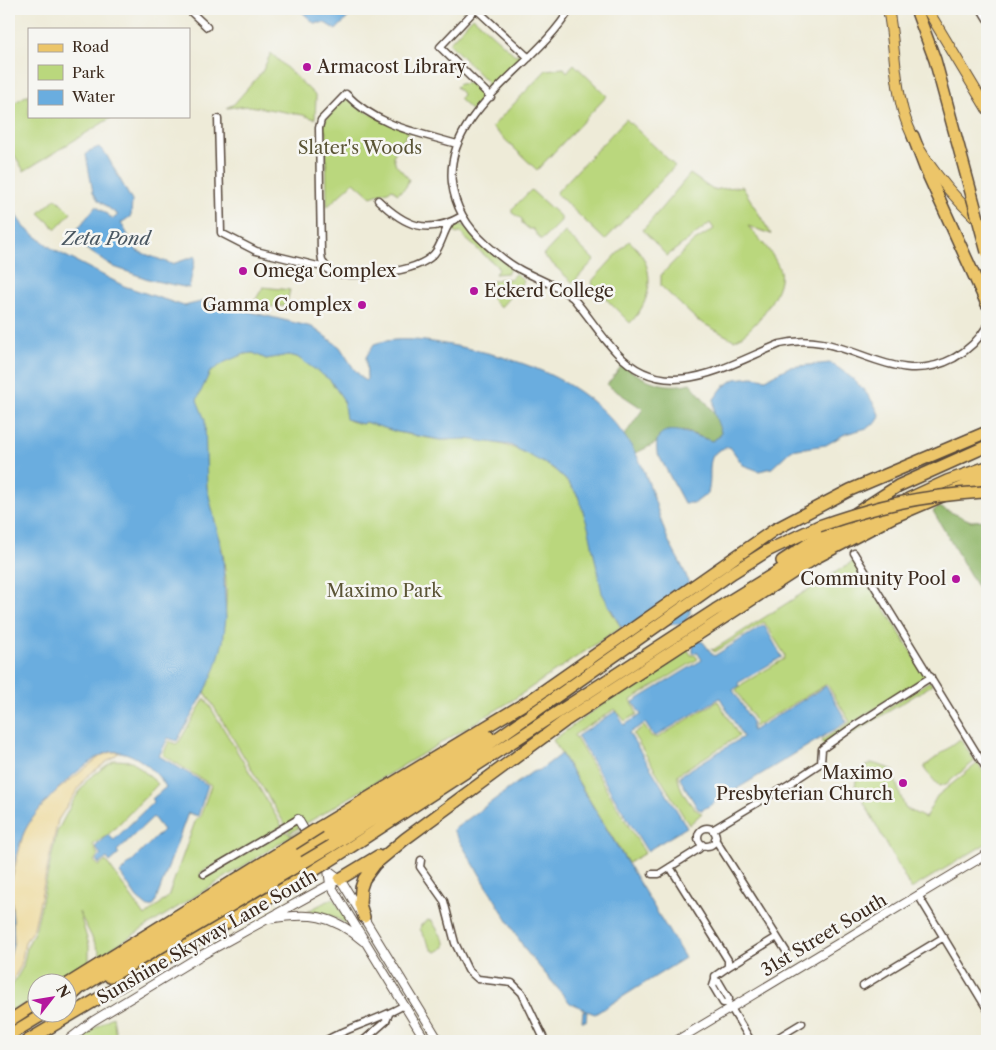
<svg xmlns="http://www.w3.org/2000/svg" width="996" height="1050" font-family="'Libre Caslon Text',serif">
	<rect width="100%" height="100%" fill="#f6f6f2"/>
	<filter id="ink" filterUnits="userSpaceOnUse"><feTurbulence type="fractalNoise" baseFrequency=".02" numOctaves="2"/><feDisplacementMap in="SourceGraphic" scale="10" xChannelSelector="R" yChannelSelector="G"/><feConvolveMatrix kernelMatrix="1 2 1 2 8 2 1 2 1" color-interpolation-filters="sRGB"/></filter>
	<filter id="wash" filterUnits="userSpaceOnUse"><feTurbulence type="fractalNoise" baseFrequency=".0096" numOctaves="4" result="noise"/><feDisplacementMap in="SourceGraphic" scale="20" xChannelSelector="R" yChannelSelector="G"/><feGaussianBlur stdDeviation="1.12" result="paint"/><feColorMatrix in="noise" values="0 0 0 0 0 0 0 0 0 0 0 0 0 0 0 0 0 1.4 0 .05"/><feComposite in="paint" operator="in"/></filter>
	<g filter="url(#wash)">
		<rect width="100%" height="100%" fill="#eeebd8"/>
		<path fill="#bad77d" stroke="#7a804e" d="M473,17L515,55L521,53L523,58L492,91L485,87L488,83L449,43Z
			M271,53L316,96L315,119L303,115L250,106L226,108L234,104L262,72Z
			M574,64L607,96L537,170L492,127L546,70L564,68L567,72Z
			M471,83L483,94L484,99L473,112L459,99L463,95L456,87L459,84Z
			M29,94V116H114L24,171L9,146V106Z
			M349,98L359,108L409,131L393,156L396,165L409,179L406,187L397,194L393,189L371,197L354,182L327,207L326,131L321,132C324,119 336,103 349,98Z
			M626,119L675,166L605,240L556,193Z
			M690,174L713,190L742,186L771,234L748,226C759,239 775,254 780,271C785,290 752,334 734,340L697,320L661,286V275L693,242L714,229L710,223L667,256L643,230Z
			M531,190L561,217V221L543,239H540L533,229H529L522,223V219L512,213V209Z
			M56,198L71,213L56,229L39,213Z
			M456,223L465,226L476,239L509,266L510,268L508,273L495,274L499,268L466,239L461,232L457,234L453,231V226Z
			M565,232L594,260L573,283L543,255Z
			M629,241C657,264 654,299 630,323L593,286L592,281Z
			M516,273L524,281L500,308L492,299L489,283L499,279H510Z
			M263,287L290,290L286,306L263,307L253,304Z
			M253,353L266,359L289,355L297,357L321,372L330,380L343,399L350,421L362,424L365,422C375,424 384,428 394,431C408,435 424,437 439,440C448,441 456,438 465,439C514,441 571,465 586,515C598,557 594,589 621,627L508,703L290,833L205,692C224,648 231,603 223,554C219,532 211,510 207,488C205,474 207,460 205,446C203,431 197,415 197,401C197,373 230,355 253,353Z
			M855,560L926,676L853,723L855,728L930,681L932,685L827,749L821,741L850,722L827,684L754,727L755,721L736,690L742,684L784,659L785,655L764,622L715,652L711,649L713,650Z
			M685,645L691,655H695L698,659L631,700L637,714L625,721L615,709L574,735L645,853L628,863L553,740Z
			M205,698L282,826L200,873L202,878L285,831L291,835L301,830L101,955L79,912L89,945V963L49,982H38L37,996L35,1001L9,1011V991L23,967L27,947L36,928L57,832L72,803L88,779L114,760L132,761L158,784L110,833L93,845L98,855L94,861L99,866L106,861L145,916L168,897L196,819L200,817L211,785L163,755L169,741L176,744L179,742Z
			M718,701L739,736L678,774C676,784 692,811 702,813L689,825L633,734L644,726L651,736L657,738Z
			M960,739L975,761L946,784L939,786L925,770V766Z
			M872,763L894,770L896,783L905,808L925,818L937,796L978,763L987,778V843L911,889L855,786L858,771Z
			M333,898L349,924V925L330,915L308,911Z
			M428,920L432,921L445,942V947L436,952L432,950L420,929L421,925Z
			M113,1016L116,1037L109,1041H76Z"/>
		<path fill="#93b86c" stroke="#677145" d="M622,365C643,380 665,390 690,383C700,395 725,421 720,436L712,441L685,431L660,435L656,443L636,453L624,436L643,409L607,385Z
			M939,507L971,521L987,520V604L933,511Z"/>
		<path fill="#eeda9e" stroke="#94825e" d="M112,752H120L86,777L58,820L34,928L25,942L21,966L9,986V959L14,940L11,883L23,835L29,822L50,796L102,755Z"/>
		<path fill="#6aaddf" stroke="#526c7e" d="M299,9H356L336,30L325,23H314Z
			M99,147L106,154L132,201L131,216L121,223L137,251L172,264L196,256L189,288L151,280L114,267L72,240V236L96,206L113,219L118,215L98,200L93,192L86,155L89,151Z
			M9,205L24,227L54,250L124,286L184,306L205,301L312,327L340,347L354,369L365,381L367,379L366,357L374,344C400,335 435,342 461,347C530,361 593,384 632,447C648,473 655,504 665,532C671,550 684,565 689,584C691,593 690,604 690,614L686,620L698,641L703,642L714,656L764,625L782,657L738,683L739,686L733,690L752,722V731L826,686L847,722L702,810L698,809L680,779L681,775L743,737L720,698L656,736L653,735L645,723L629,733L687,827L647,851L577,736L616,711L624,725L641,715L633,702L702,660L697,652L693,653V644L680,624L621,627L602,593L589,530L578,496L569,483L553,468L510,445L466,439L441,440L397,432L365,422L362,424L346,419L343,399L330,380L297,357L289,355L266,359L253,353L244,354L225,362L210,372L197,400L205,420L207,487L223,556L226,618L223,642L216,667L205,692L177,741L168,738L159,756L208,785L198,816L188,813L155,903L153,906L148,907L137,898L120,873L163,830L153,817L117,851L119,854L110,862L107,858L99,864L96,860L101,855L95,847L108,835L114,840L153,802L152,799L166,787C156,770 131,748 110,752C86,757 31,812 23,835C18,850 12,867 11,883C9,908 19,935 9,959Z
			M830,363C850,374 872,394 880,417L876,423L867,428L845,434L826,445L791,450L772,468L759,471L743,465L730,447C701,451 714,473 708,493L695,503H684L657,452C652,415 694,436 712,441L720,436L721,432L714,413V399L723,387L735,379L752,377L766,379L789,367Z
			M561,754L685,958L595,1014L587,1011L586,1021H582L583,1011L587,1010L570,1003L526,951L453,830L532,772L540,770Z"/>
	</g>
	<g filter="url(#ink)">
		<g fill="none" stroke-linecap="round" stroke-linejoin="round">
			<g stroke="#56473a" stroke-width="9">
				<path id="minor" d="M188,9L207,27
					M476,9L440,47L491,97
					M476,9L529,58
					M570,9C538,65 444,111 452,183C455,208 468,228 486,244C496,253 507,263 519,269C537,279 557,285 573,298C588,315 600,335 616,352C665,406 725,366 780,344C846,327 890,392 954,358C968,350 979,340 987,326
					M981,9L987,19
					M218,119L221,233L256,251L326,268
					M378,200C405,226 427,236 462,216
					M450,223C443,232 442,245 434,254C416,274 355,278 330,272L322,261L321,253L319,128L321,120L346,94C377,126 416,132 457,144
					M854,553L987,770
					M698 837a9 9 0 1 1 18 0a9 9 0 1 1-18 0Z
					M712,830L789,784L821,763L822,749L857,724L931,677
					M715,839L786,951
					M421,860L420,867L444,901L455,943L468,970L478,979L512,983L522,993L545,1041
					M670,867L728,960V967L715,976V980
					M204,874L298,819
					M652,874H659L699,849L702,844
					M918,895L987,1009
					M728,967L777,937
					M863,986L944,937
					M728,1003H723L713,986L715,980L719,982L729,999L728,1003L751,1041
					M339,1033L343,1041
					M325,1041C350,1026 380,1020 404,1005
					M363,1041L386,1021L389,1014
					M772,1041L802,1023"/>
			</g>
			<g stroke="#56473a" stroke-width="10">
				<path id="tertiary" d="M298,819L309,838
					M323,861L328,870L340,879L439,1041
					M328,870L330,884L426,1041
					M269,919C309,912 332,914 363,941
					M67,1041L93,1021L200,956L340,879
					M676,1041L987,854"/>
			</g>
			<g stroke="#56473a" stroke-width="12">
				<path id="primary" d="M888,9C895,43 894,78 903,111C915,155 954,199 987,228
					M927,9L987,109"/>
			</g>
			<g stroke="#56473a" stroke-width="14">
				<path id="motorway" d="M916,9L935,60L972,196
					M913,136L926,170L987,304
					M908,499L947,481L987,467
					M782,561L898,486L987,446
					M320,827L532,699L774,530L850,490L987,432
					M331,846L462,763L732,573L767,551L819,526
					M337,856L715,610L808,553L894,506
					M340,879L378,856
					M364,917L360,904L361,888L364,879L375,864L405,839L565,721L817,557L893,517L987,477
					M110,977L304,862
					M68,984L293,844
					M68,999L80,988L488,736
					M9,1021L38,1002
					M9,1035L47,1012
					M27,1041L310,873"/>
			</g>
			<use href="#minor" stroke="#fff" stroke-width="6"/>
			<use href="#tertiary" stroke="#fff" stroke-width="8"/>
			<use href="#primary" stroke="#ecc569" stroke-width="10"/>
			<use href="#motorway" stroke="#ecc569" stroke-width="11"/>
			<g stroke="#56473a" stroke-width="14" stroke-linecap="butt">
				<path id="motorway-bridge" d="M972,196L987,252
					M819,526C879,505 920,496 983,492
					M293,844L320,827
					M304,862L331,846
					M310,873L337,856"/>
			</g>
			<use href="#motorway-bridge" stroke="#ecc569" stroke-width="11"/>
		</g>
	</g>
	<g fill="#b5179e" stroke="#f6f6f2" stroke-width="2">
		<circle cx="307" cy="67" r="5"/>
		<circle cx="243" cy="271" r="5"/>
		<circle cx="474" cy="291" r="5"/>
		<circle cx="362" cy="305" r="5"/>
		<circle cx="956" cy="579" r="5"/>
		<circle cx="903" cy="783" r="5"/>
	</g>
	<g text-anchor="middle" stroke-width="5" stroke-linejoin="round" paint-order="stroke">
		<g font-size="18" fill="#3b2a1e" stroke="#f6f6f2" text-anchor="start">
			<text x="317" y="73">Armacost Library</text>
			<text x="253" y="277">Omega Complex</text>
			<text x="484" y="297">Eckerd College</text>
			<text x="352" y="311" text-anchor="end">Gamma Complex</text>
			<text x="946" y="585" text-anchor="end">Community Pool</text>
			<text x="893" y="779" text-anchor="end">Maximo<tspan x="893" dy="21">Presbyterian Church</tspan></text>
		</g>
		<g font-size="18" fill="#5b5536" stroke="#f6f6f2">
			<text x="360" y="154">Slater's Woods</text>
			<text x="384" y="597">Maximo Park</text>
		</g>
		<g font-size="18" fill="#3b2a1e" stroke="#f6f6f2">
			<text transform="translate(824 935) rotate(-31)" y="6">31st Street South</text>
			<text transform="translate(207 937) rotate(-30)" y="6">Sunshine Skyway Lane South</text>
		</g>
		<g font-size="19" font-style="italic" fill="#4b5862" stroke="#f6f6f2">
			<text x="106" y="245">Zeta Pond</text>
		</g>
	</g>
	<rect width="996" height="1050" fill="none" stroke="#f6f6f2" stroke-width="30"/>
	<rect x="28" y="28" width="162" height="90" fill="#f6f6f2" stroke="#aba49d"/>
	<rect x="38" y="44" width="25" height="8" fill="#ecc569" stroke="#aba49d"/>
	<text x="72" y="52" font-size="15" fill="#3b2a1e">Road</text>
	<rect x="38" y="65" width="25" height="15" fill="#bad77d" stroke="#aba49d"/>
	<text x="72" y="78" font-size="15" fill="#3b2a1e">Park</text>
	<rect x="38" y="90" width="25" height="15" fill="#6aaddf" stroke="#aba49d"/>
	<text x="72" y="102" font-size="15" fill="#3b2a1e">Water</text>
	<g transform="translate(52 998) rotate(59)"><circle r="24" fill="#f6f6f2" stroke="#aba49d"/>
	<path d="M0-4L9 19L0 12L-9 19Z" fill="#b5179e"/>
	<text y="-8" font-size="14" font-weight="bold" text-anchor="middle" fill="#3b2a1e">N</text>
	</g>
</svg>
